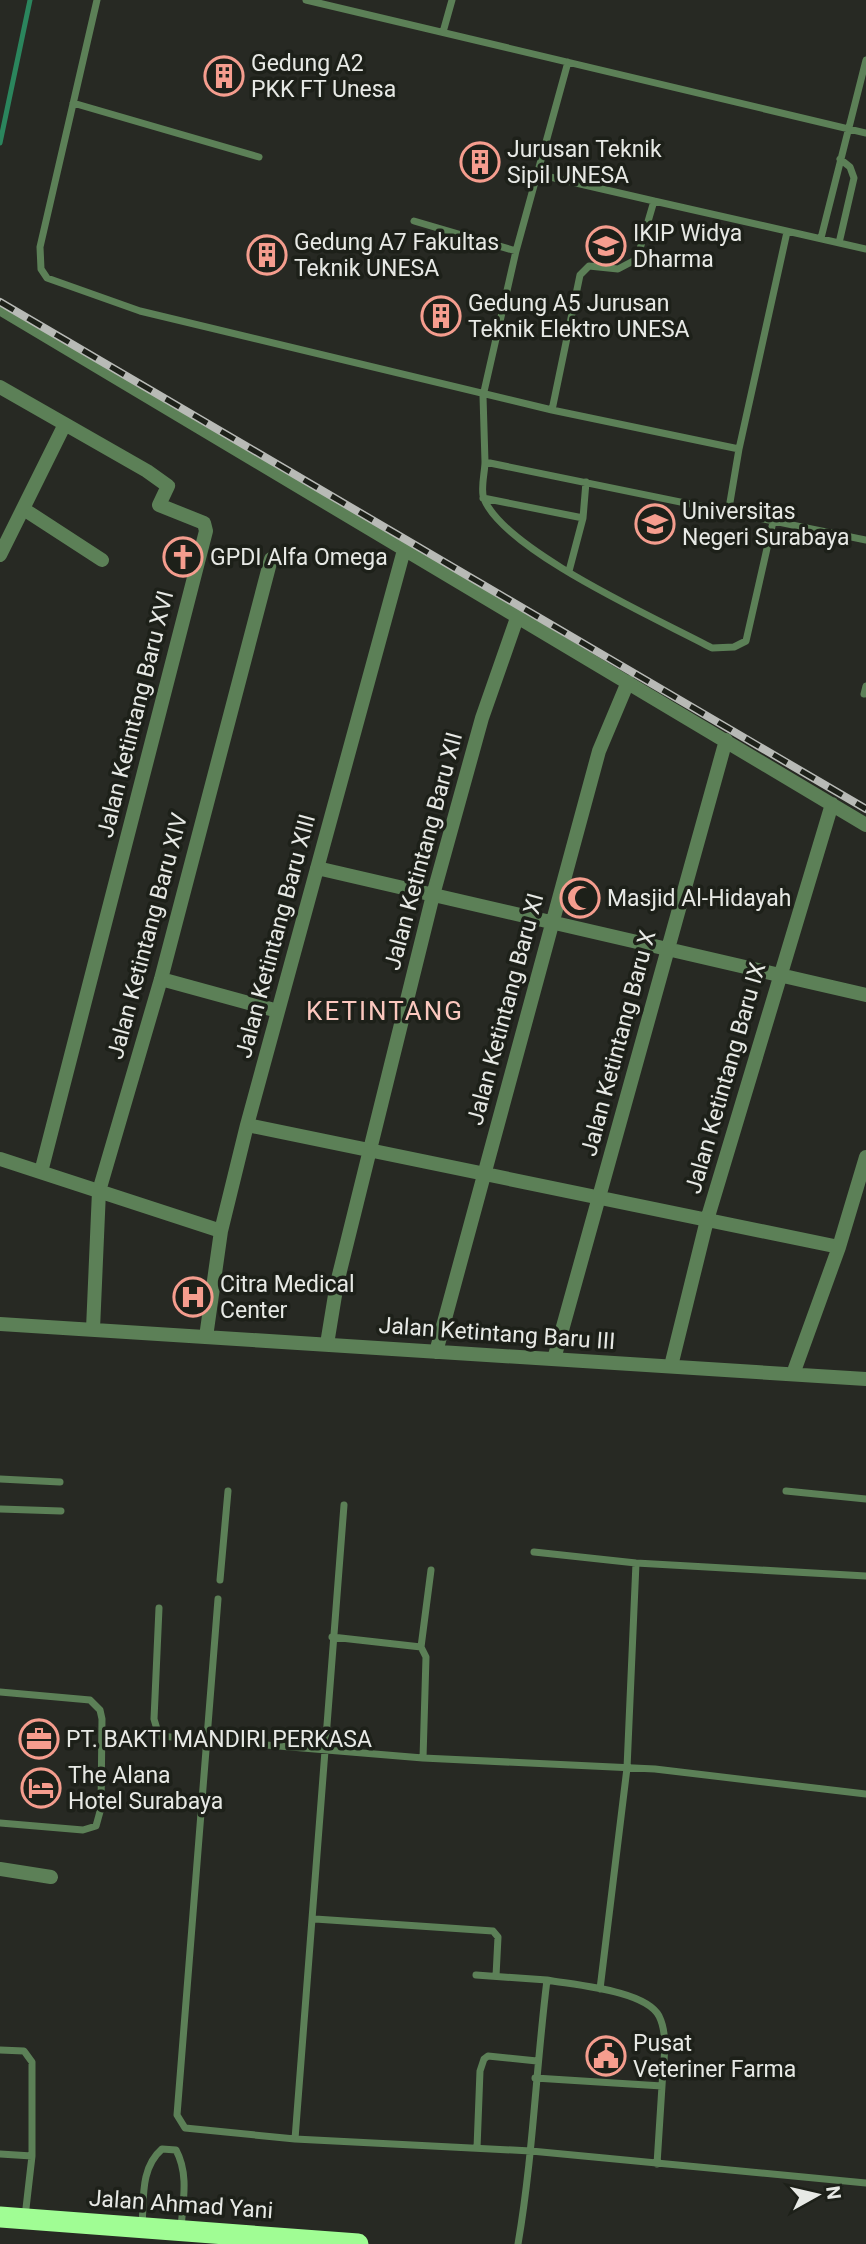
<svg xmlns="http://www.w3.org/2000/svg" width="866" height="2244" font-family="Roboto,sans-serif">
	<rect width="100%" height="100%" fill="#272923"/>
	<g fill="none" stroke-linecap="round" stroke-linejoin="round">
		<path stroke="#2b855d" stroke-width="5" d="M0,143L30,0"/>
		<path stroke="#5c8057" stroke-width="7" d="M97,0L40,247L41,269L47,278L140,311L552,410
			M306,0L866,133
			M443,32L452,0
			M568,62L516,251L483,396L485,462L866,540
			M73,103L259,157
			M537,174L654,201
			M414,221L516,251
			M821,238L866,60
			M839,243L854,178L850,167L840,159
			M739,449L787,232
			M485,462C485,472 480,490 484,499C506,552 660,620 712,648L734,647L746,641L773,522
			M483,498L583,518
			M728,514L739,449L552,410L580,275L589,266L618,269L637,259L654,201L866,249
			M569,571L583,518L586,482
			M864,694L866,686
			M0,1479L60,1482
			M786,1491L866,1499
			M0,1509L61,1511
			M534,1552L636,1563L866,1576
			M220,1580L228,1491
			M218,1599L177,2115L185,2128L295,2139L531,2151L866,2183
			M159,1608L154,1719L159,1736L423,1758L655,1769L866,1794
			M332,1637L421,1647
			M0,1692L90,1700L100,1710L102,1719L101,1808L96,1826L83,1830L0,1823
			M423,1758L426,1657L421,1647L431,1570
			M315,1919L493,1931L498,1937L496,1976
			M476,1975L547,1980C536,2068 533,2156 518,2244
			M547,1980C574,1985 645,1990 659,2016C669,2036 663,2064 662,2086
			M600,1989L627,1768L636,1563
			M0,2050L24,2051L32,2062V2156
			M535,2078L662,2086L657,2164
			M295,2139L344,1505
			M477,2148L480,2071L484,2059L488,2056L537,2061
			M0,2154L32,2156L25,2217
			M142,2226C144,2199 140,2168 162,2149L176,2150C189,2174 183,2201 181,2228"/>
		<path stroke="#5c8057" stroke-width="14" d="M0,308L866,825
			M0,387L147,471L168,486L159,505L204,523L206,531L41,1172
			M25,510L102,560
			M0,555L64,426
			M317,868L866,995
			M161,979L278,1011
			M247,1125L839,1247
			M0,1159L221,1231
			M0,1324L866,1379
			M93,1329L99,1191L161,979L271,559
			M206,1337L221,1231L247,1125L404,550
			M327,1344L337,1283L433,895L482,718L517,618
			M436,1352L599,751L628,682
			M554,1359L726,740
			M671,1366L707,1220L832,804
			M793,1374L839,1247L866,1157
			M0,1869L51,1877"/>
		<path stroke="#a0fd94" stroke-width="21" d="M0,2217L358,2244"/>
		<g stroke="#b8bab6" stroke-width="8">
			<path id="rail" d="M0,302L866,809"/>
		</g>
		<use href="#rail" stroke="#1d2019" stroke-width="5" stroke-dasharray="16" stroke-linecap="butt"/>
	</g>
	<defs>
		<g id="building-ring" transform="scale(2.0125)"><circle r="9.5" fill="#1d2019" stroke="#f59d8e" stroke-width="1.5"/><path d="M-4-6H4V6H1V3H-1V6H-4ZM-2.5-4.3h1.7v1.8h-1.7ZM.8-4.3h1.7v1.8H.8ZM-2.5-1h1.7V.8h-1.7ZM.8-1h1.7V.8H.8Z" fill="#f59d8e"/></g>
		<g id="university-ring" transform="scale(2.0125)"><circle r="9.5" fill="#1d2019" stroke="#f59d8e" stroke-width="1.5"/><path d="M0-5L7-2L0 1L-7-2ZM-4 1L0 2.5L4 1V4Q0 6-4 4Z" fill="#f59d8e"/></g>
		<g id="church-ring" transform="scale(2.0125)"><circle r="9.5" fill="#1d2019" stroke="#f59d8e" stroke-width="1.5"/><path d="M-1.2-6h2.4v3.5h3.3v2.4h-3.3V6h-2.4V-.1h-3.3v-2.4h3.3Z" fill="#f59d8e"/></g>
		<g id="mosque-ring" transform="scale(2.0125)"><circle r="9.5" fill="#1d2019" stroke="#f59d8e" stroke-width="1.5"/><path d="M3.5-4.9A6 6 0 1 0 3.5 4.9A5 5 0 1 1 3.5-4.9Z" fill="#f59d8e"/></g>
		<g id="hospital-ring" transform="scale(2.0125)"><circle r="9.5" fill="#1d2019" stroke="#f59d8e" stroke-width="1.5"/><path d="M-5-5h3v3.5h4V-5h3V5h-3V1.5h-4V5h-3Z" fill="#f59d8e"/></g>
		<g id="office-ring" transform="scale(2.0125)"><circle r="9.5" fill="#1d2019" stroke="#f59d8e" stroke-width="1.5"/><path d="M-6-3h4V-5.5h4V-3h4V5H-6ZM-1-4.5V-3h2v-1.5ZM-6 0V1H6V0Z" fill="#f59d8e"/></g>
		<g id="hotel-ring" transform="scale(2.0125)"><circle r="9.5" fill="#1d2019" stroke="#f59d8e" stroke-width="1.5"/><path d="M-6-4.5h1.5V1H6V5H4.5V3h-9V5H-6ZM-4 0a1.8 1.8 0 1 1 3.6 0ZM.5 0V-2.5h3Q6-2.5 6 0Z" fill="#f59d8e"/></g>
		<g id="civic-ring" transform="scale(2.0125)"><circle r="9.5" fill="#1d2019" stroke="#f59d8e" stroke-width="1.5"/><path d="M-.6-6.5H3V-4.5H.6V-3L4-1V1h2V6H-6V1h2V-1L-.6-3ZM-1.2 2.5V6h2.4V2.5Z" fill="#f59d8e"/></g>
	</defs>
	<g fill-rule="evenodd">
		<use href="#building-ring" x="224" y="76"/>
		<use href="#building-ring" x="480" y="162"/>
		<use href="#university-ring" x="606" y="246"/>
		<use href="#building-ring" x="267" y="255"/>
		<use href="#building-ring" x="441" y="316"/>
		<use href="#university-ring" x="655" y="524"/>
		<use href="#church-ring" x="183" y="557"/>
		<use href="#mosque-ring" x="580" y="898"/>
		<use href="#hospital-ring" x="193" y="1297"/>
		<use href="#office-ring" x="39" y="1739"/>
		<use href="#hotel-ring" x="41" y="1788"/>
		<use href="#civic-ring" x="606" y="2056"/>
	</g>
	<g text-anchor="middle" stroke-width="7" stroke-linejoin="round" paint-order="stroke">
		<g font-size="23" fill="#e7e9e5" stroke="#1d2019" text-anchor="start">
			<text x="251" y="71">Gedung A2<tspan x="251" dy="26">PKK FT Unesa</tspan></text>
			<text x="507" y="157">Jurusan Teknik<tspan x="507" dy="26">Sipil UNESA</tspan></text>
			<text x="633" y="241">IKIP Widya<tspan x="633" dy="26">Dharma</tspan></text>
			<text x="294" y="250">Gedung A7 Fakultas<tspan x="294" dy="26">Teknik UNESA</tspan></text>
			<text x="468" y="311">Gedung A5 Jurusan<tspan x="468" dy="26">Teknik Elektro UNESA</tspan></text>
			<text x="682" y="519">Universitas<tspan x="682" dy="26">Negeri Surabaya</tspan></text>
			<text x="210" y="565">GPDI Alfa Omega</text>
			<text x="607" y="906">Masjid Al-Hidayah</text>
			<text x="220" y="1292">Citra Medical<tspan x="220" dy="26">Center</tspan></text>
			<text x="66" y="1747">PT. BAKTI MANDIRI PERKASA</text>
			<text x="68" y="1783">The Alana<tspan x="68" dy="26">Hotel Surabaya</tspan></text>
			<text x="633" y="2051">Pusat<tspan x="633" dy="26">Veteriner Farma</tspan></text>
		</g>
		<g font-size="23" fill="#e7e9e5" stroke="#1d2019">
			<text transform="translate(135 714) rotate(-76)" y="8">Jalan Ketintang Baru XVI</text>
			<text transform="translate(423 851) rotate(-75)" y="8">Jalan Ketintang Baru XII</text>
			<text transform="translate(147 936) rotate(-75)" y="8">Jalan Ketintang Baru XIV</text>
			<text transform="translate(275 936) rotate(-75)" y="8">Jalan Ketintang Baru XIII</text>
			<text transform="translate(505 1009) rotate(-75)" y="8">Jalan Ketintang Baru XI</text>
			<text transform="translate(618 1043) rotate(-75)" y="8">Jalan Ketintang Baru X</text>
			<text transform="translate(725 1078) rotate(-74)" y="8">Jalan Ketintang Baru IX</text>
			<text transform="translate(497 1333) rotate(4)" y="8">Jalan Ketintang Baru III</text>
			<text transform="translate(181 2204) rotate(4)" y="8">Jalan Ahmad Yani</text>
		</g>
		<g font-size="26" letter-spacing="2" fill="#fbc7be" stroke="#1d2019">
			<text x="385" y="1020">KETINTANG</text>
		</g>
	</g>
	<g transform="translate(817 2195) rotate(82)" stroke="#1d2019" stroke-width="5" paint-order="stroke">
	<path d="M0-5L12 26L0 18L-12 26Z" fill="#e7e9e5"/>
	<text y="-10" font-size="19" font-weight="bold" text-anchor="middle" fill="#e7e9e5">N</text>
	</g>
</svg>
